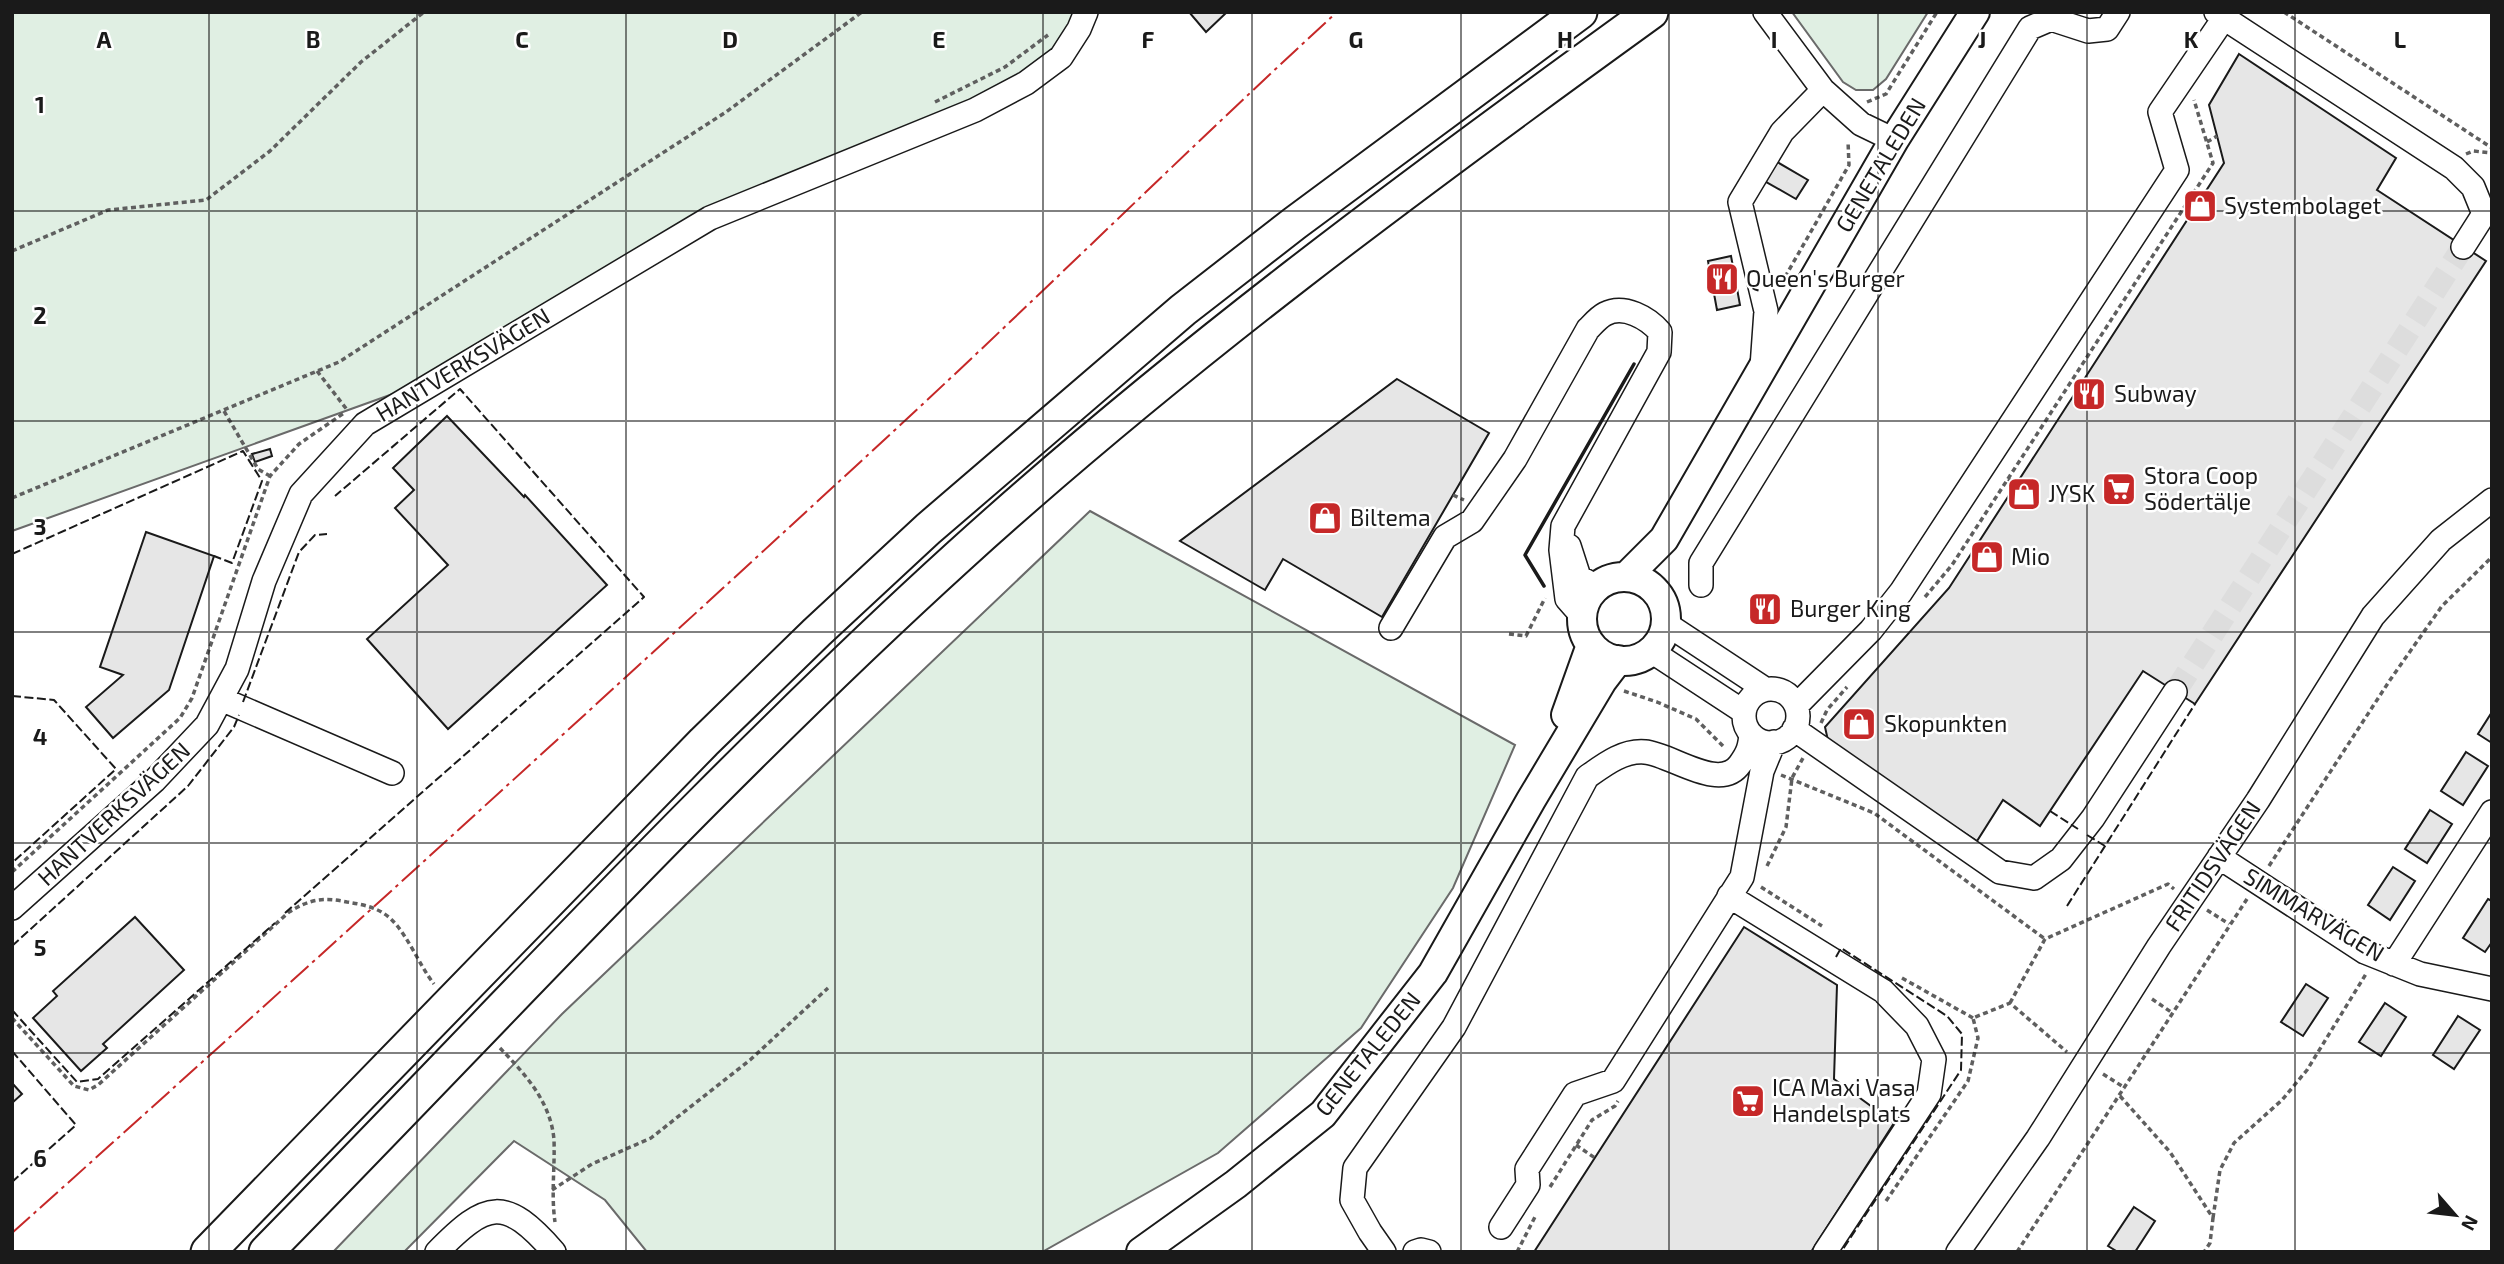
<svg xmlns="http://www.w3.org/2000/svg" width="2504" height="1264" font-family="'Exo 2',sans-serif">
	<rect width="100%" height="100%" fill="#fff"/>
	<path fill="#e0efe3" stroke="#6a6a6a" stroke-width="2" d="M12,12H1086L1079,29L975,110L805,177L440,377L12,531Z
		M1792,12H1928L1886,79L1873,90H1856L1843,82Z
		M1090,511L1515,745L1453,888L1361,1028L1218,1153L1042,1252H647L605,1200L514,1141L404,1252H333L562,1014Z"/>
	<path fill="#e6e6e6" stroke="#1a1a1a" stroke-width="2" d="M1189,12H1227L1206,32Z
		M2239,54L2396,158L2377,190L2486,261L2195,704L2143,671L2040,826L2003,800L1977,841L1829,745L1825,727L1949,588L2224,163L2209,105Z
		M1772,159L1808,180L1796,199L1761,179Z
		M1731,256L1740,305L1717,310L1708,261Z
		M1397,379L1489,433L1382,617L1283,559L1265,590L1180,541Z
		M447,416L524,497L525,495L607,585L448,729L367,639L448,565L395,508L414,490L393,468Z
		M270,449L272,456L255,462L252,454Z
		M146,532L214,556L169,690L113,738L86,707L123,675L100,667Z
		M2492,712V743L2478,734Z
		M2466,752L2488,766L2463,805L2441,791Z
		M2430,810L2452,824L2427,863L2405,849Z
		M2393,867L2415,881L2390,920L2368,905Z
		M2488,899L2492,901V942L2485,952L2463,938Z
		M135,917L184,970L103,1044L107,1048L81,1071L33,1018L57,996L53,991Z
		M1744,927L1837,985L1834,1079L1894,1123L1811,1252H1534Z
		M2306,984L2328,998L2303,1036L2281,1022Z
		M2385,1003L2406,1017L2381,1056L2359,1042Z
		M2458,1016L2480,1030L2454,1069L2433,1055Z
		M12,1083L22,1094L12,1103Z
		M2134,1207L2155,1221L2135,1252H2118L2108,1246Z"/>
	<g fill="none" stroke-linecap="round" stroke-linejoin="round">
		<path stroke="#ddd" stroke-width="23" stroke-dasharray="23 11" stroke-linecap="butt" d="M2175,692L2463,247"/>
		<g stroke="#1a1a1a" stroke-width="26">
			<path id="minor" d="M1765,12L1823,90L1861,124L1894,140
				M2224,18L2454,168L2473,187L2484,214L2463,247
				M1762,367L1766,311L1740,202L1782,132L1823,90
				M1569,546L1579,577L1597,587
				M1701,585V563L2030,28L2051,19L2088,31L2107,29L2118,12
				M1665,623L1765,689
				M1391,628L1445,537L1472,521L1515,459L1588,329C1593,324 1599,317 1605,314C1624,304 1648,318 1660,332L1659,352L1563,526L1561,550L1567,599L1582,616
				M1651,651L1744,712
				M1744 716a27 27 0 1 1 54 0a27 27 0 1 1-54 0Z
				M221,699L392,773
				M1796,706L1871,630L1901,592L2177,170L2160,112L2224,18L2216,12
				M1794,729L2000,872L2034,878L2061,859L2093,818L2175,692
				M2219,857L2365,952L2420,974L2492,989
				M1729,896L1883,991L1917,1026L1934,1059L1929,1094L1825,1252
				M12,908L154,781L207,725L237,669L264,581L301,494L365,424L710,218L975,110L1026,83L1061,57L1079,29L1086,12
				M2394,964L2492,812
				M1501,1227L1528,1185L1527,1169L1575,1094L1613,1081L1742,877L1762,771L1774,742
				M437,1252C487,1201 505,1196 554,1252
				M1384,1252L1370,1232L1352,1200L1355,1168L1454,1027L1587,777C1604,765 1623,750 1645,752C1671,754 1720,793 1740,764C1748,753 1750,747 1751,734
				M1415,1252L1421,1250L1429,1252
				M1958,1252L2038,1138L2159,946L2258,800L2373,616L2441,540L2492,500"/>
		</g>
		<g stroke="#1a1a1a" stroke-width="32">
			<path id="major" d="M1626,577L1664,539L1894,140L1975,12
				M1582 619a42 42 0 1 1 84 0a42 42 0 1 1-84 0Z
				M1566,715L1591,645
				M1141,1252L1236,1184L1323,1114L1433,973L1531,800L1602,681L1618,660"/>
		</g>
		<g stroke="#1a1a1a" stroke-width="37">
			<path id="highway" d="M208,1252L704,742L817,632L928,529L1183,310L1295,223L1580,12
				M266,1252C496,1018 717,776 959,556C1177,358 1413,184 1651,12"/>
		</g>
		<path stroke="#5f5f5f" stroke-width="3.5" stroke-dasharray="5 3.5" stroke-linecap="butt" d="M2284,12L2492,148
			M935,102L1005,67L1048,35
			M1867,102L1886,94L1937,12
			M2207,142L2217,136
			M2466,154L2473,151L2492,153
			M12,251L108,210L206,200L270,151L361,62L424,12
			M1785,277L1849,165L1848,141
			M317,371L348,411
			M224,411L258,469L270,476
			M2008,479L2017,484
			M1453,495L1464,500
			M12,498L339,362L726,112L862,12
			M1925,597L1952,565L2213,163L2194,100
			M1509,634L1526,636L1545,598
			M1624,691L1657,702L1696,719L1725,748
			M1821,723L1827,710L1847,687
			M1781,775L1874,813L2045,939
			M1767,866L1786,827L1792,778L1803,758
			M2269,866L2390,680L2442,606L2492,557
			M12,872L180,718L192,698L270,476L299,444L344,413
			M1761,887L1822,926
			M2207,910L2229,924
			M1902,978L1973,1018
			M2152,999L2171,1012
			M2010,1003L2045,939L2168,884L2174,889
			M12,1018L74,1086L89,1090L98,1085L289,912C310,899 323,897 347,902C359,904 372,906 383,913C404,925 418,964 434,984
			M500,1048C525,1074 551,1102 554,1140C555,1168 551,1194 555,1222
			M2103,1074L2125,1088
			M2120,1096L2170,1152L2213,1218L2210,1243L2204,1252
			M1576,1145L1595,1158
			M1550,1187L1592,1120L1615,1106L1618,1101
			M552,1190L592,1164L651,1138L750,1060L828,988
			M1886,1201L1968,1081L1978,1038L1973,1018L2010,1003L2067,1052
			M2213,1218L2220,1170L2234,1143L2282,1100L2307,1070L2366,974
			M1517,1252L1536,1215
			M2017,1252L2247,899"/>
		<use href="#minor" stroke="#fff" stroke-width="23"/>
		<use href="#major" stroke="#fff" stroke-width="28"/>
		<use href="#highway" stroke="#fff" stroke-width="33"/>
		<path stroke="#1a1a1a" stroke-width="2" stroke-dasharray="9 3.5" stroke-linecap="butt" d="M12,554L243,451L262,481L232,563L214,556
			M12,696L54,700L116,769L12,863
			M243,702L299,552L315,535L327,534
			M2050,811L2078,829
			M2087,835L2105,846
			M2067,906L2195,704
			M285,913L644,597L460,389L335,496
			M12,946L188,786L234,727L239,715
			M1836,957L1841,948L1947,1016L1962,1034L1961,1070L1841,1252
			M12,1010L77,1082L98,1079L275,923
			M12,1051L76,1125L12,1182"/>
		<path stroke="#1a1a1a" stroke-width="3.5" d="M1544,586L1525,555L1634,364"/>
		<path stroke="#c62828" stroke-width="2" stroke-dasharray="24 5 3.5 5" stroke-linecap="butt" d="M12,1233C309,967 603,699 896,429C1044,292 1188,149 1337,12"/>
	</g>
	<path fill="none" stroke="#1a1a1a" stroke-width="2" stroke-opacity="0.55" d="M209,12V1252M417,12V1252M626,12V1252M835,12V1252M1043,12V1252M1252,12V1252M1461,12V1252M1669,12V1252M1878,12V1252M2087,12V1252M2295,12V1252M12,211H2492M12,421H2492M12,632H2492M12,843H2492M12,1053H2492"/>
	<defs>
		<g id="shop-square" transform="scale(1.75)"><rect x="-9" y="-9" width="18" height="18" rx="4" fill="#c62828" stroke="#fff"/><path d="M-5-2.5h2.3a2.7 3.5 0 0 1 5.4 0H5L5.5 6h-11ZM-1.5-2.5h3a1.5 2.3 0 0 0-3 0Z" fill="#fff"/></g>
		<g id="restaurant-square" transform="scale(1.75)"><rect x="-9" y="-9" width="18" height="18" rx="4" fill="#c62828" stroke="#fff"/><path d="M-5-6h1v4h1v-4h1v4h1v-4h1v5L-1.5 .5V6h-2V.5L-5-1ZM5-6V6H3V1.5H1.5Q1.5-4 5-6Z" fill="#fff"/></g>
		<g id="supermarket-square" transform="scale(1.75)"><rect x="-9" y="-9" width="18" height="18" rx="4" fill="#c62828" stroke="#fff"/><path d="M-6-5.5h2.5l.6 2H6L4.5 2H-2.5L-4.4-4H-6ZM-1.5 3.2a1.3 1.3 0 1 0 .1 0ZM3 3.2a1.3 1.3 0 1 0 .1 0Z" fill="#fff"/></g>
	</defs>
	<g fill-rule="evenodd">
		<use href="#shop-square" x="2200" y="206"/>
		<use href="#restaurant-square" x="1722" y="279"/>
		<use href="#restaurant-square" x="2089" y="394"/>
		<use href="#supermarket-square" x="2119" y="489"/>
		<use href="#shop-square" x="2024" y="494"/>
		<use href="#shop-square" x="1325" y="518"/>
		<use href="#shop-square" x="1987" y="557"/>
		<use href="#restaurant-square" x="1765" y="609"/>
		<use href="#shop-square" x="1859" y="724"/>
		<use href="#supermarket-square" x="1748" y="1101"/>
	</g>
	<g text-anchor="middle" stroke-width="5" stroke-linejoin="round" paint-order="stroke">
		<g font-size="23" fill="#1a1a1a" stroke="#fff">
			<text transform="translate(1881 165) rotate(-59)" y="8">GENETALEDEN</text>
			<text transform="translate(463 365) rotate(-31)" y="8">HANTVERKSVÄGEN</text>
			<text transform="translate(114 814) rotate(-43)" y="8">HANTVERKSVÄGEN</text>
			<text transform="translate(2213 866) rotate(-56)" y="8">FRITIDSVÄGEN</text>
			<text transform="translate(2314 915) rotate(31)" y="8">SIMMARVÄGEN</text>
			<text transform="translate(1368 1054) rotate(-51)" y="8">GENETALEDEN</text>
		</g>
		<g font-size="23" fill="#1a1a1a" stroke="#fff" text-anchor="start">
			<text x="2224" y="214">Systembolaget</text>
			<text x="1746" y="287">Queen's Burger</text>
			<text x="2114" y="402">Subway</text>
			<text x="2144" y="484">Stora Coop<tspan x="2144" dy="26">Södertälje</tspan></text>
			<text x="2048" y="502">JYSK</text>
			<text x="1350" y="526">Biltema</text>
			<text x="2011" y="565">Mio</text>
			<text x="1790" y="617">Burger King</text>
			<text x="1884" y="732">Skopunkten</text>
			<text x="1772" y="1096">ICA Maxi Vasa<tspan x="1772" dy="26">Handelsplats</tspan></text>
		</g>
	</g>
	<g font-size="23" text-anchor="middle" font-weight="bold" fill="#1a1a1a" stroke="#fff" stroke-width="5" stroke-linejoin="round" paint-order="stroke">
		<text x="104" y="48">A</text>
		<text x="313" y="48">B</text>
		<text x="522" y="48">C</text>
		<text x="730" y="48">D</text>
		<text x="939" y="48">E</text>
		<text x="1148" y="48">F</text>
		<text x="1356" y="48">G</text>
		<text x="1565" y="48">H</text>
		<text x="1774" y="48">I</text>
		<text x="1982" y="48">J</text>
		<text x="2191" y="48">K</text>
		<text x="2400" y="48">L</text>
		<text x="40" y="113">1</text>
		<text x="40" y="324">2</text>
		<text x="40" y="535">3</text>
		<text x="40" y="745">4</text>
		<text x="40" y="956">5</text>
		<text x="40" y="1167">6</text>
	</g>
	<rect width="2504" height="1264" fill="none" stroke="#1a1a1a" stroke-width="28"/>
	<g transform="translate(2455 1215) rotate(118)" stroke="#ffffff" stroke-width="5" paint-order="stroke">
	<path d="M0-5L12 26L0 18L-12 26Z" fill="#1a1a1a"/>
	<text y="-10" font-size="19" font-weight="bold" text-anchor="middle" fill="#1a1a1a">N</text>
	</g>
</svg>
